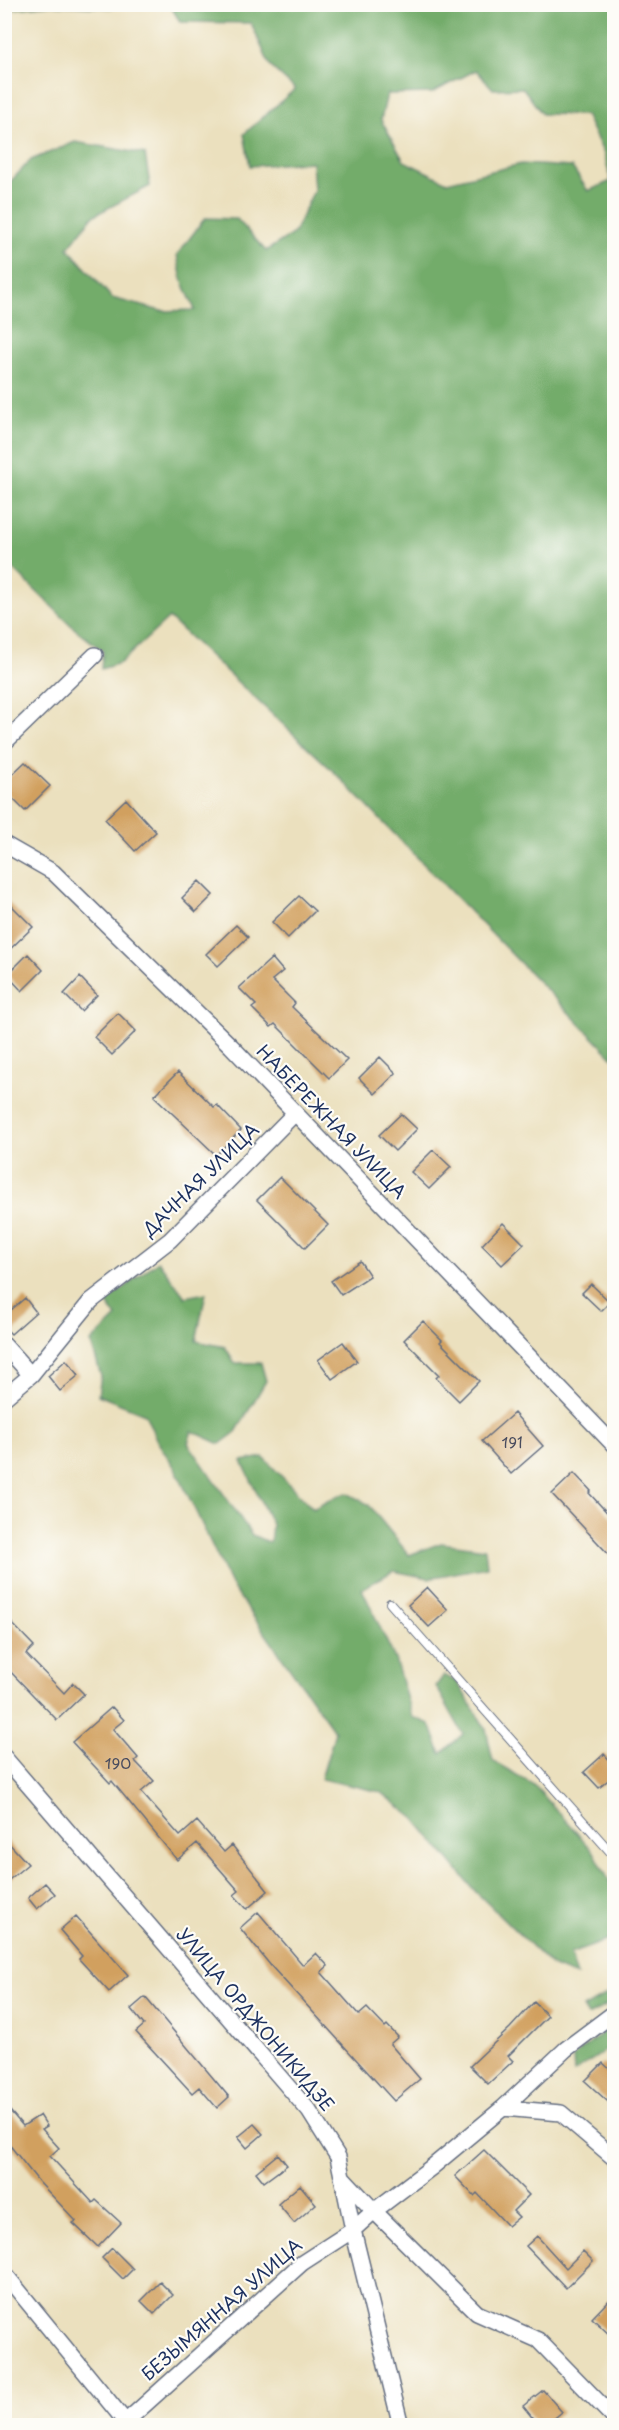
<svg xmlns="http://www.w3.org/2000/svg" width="619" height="2430" font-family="'Playpen Sans',sans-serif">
	<rect width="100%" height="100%" fill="#fdfcf7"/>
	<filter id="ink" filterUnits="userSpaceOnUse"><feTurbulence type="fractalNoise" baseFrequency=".0167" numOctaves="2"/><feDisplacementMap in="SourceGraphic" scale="12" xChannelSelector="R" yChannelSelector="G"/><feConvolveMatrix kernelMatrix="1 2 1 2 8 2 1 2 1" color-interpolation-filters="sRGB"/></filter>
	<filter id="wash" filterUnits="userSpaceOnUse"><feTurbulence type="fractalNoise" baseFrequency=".008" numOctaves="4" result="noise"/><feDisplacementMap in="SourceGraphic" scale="24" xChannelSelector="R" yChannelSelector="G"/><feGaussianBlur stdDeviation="1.35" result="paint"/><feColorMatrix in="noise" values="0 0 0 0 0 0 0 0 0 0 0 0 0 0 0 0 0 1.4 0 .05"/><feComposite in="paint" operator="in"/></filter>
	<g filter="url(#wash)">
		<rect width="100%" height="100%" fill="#ebe0be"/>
		<path fill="#73ac6a" stroke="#476e64" stroke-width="1.5" fill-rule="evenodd" d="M4,5L5,4L131,5L111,8L51,5L5,10Z
			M170,5H614V1059L333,771L169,618L120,663L101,669L103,651L75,629L5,561V185L6,186L31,160L75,142L145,154L150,186L93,216L68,248L112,298L161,311L195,310L182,280L177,255L205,218L237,219L266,251L294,233L314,190L312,162L250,166L244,134L295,89L270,66L251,23L180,22ZM476,70L493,89L523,88L542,114L585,115L604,154L611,181L588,191L572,167L521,164L447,182L404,161L381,120L387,94L432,93Z
			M158,1261L185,1297L206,1293L196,1341L225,1347L235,1363H261L266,1381L236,1432L220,1444L192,1431L188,1443L252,1535L270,1543L272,1525L242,1461L263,1457L313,1509L337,1496L347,1493L368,1504L409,1555L441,1543L485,1549L487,1567L429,1578L393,1571L362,1589L395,1659L412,1717L430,1724L441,1754L463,1734L436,1686L444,1675L457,1682L486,1729L493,1761L534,1785L594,1852L614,1890V1938L570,1954L577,1976L553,1967L475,1891L415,1819L381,1792L321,1779L335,1732L231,1585L175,1468L157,1441L145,1414L98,1395L101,1376L91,1342L117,1317L106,1302Z
			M614,1990V2001L588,2016L583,2008Z
			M614,2024V2045L574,2072L573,2057Z"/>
		<g id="blocks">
			<path fill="#d1a05f" d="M25,762L50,786L25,811L4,790V782Z
				M126,799L156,832L135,851L105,819Z
				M199,881L213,895L196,912L182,898Z
				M299,896L315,911L288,938L272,922Z
				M4,898L33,927L4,955Z
				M236,925L248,937L218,966L206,954Z
				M28,954L43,970L22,991L7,975Z
				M272,958L283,971L272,980L295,1003L292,1007L347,1060L329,1078L275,1024L271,1027L252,1008L256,1005L239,988Z
				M80,977L97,995L81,1011L64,994Z
				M118,1013L136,1031L112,1055L94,1037Z
				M380,1057L396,1073L375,1094L359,1078Z
				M178,1072L214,1107L217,1105L241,1130L216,1155L154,1096Z
				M401,1114L417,1129L395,1151L379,1135Z
				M433,1150L451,1167L429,1189L411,1172Z
				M280,1177L328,1225L305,1248L257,1200Z
				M503,1223L524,1244L502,1265L482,1245Z
				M360,1261L370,1276L341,1295L331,1281Z
				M591,1284L610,1302L601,1311L582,1293Z
				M25,1298L36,1312L11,1334L4,1327V1316Z
				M423,1321L442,1340L440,1342L479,1381L459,1401L436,1378L439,1375L404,1340Z
				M343,1342L357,1361L332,1379L318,1360Z
				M66,1360L79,1375L60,1391L48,1376Z
				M514,1413L543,1446L511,1474L482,1441Z
				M574,1473L591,1491L589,1493L615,1521V1561L552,1494Z
				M427,1587L448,1610L429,1627L408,1605Z
				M4,1615L34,1646L26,1654L64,1693L73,1683L84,1694L57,1720L4,1665Z
				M112,1707L124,1720L113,1729L138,1758L135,1761L154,1781L141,1792L180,1836L197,1821L224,1852L232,1845L268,1891L247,1909L234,1895L239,1891L197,1843L177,1860L112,1781L110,1783L72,1742Z
				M604,1754L615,1766V1774L599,1788L584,1772Z
				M4,1838L28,1864L4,1884Z
				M45,1883L55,1894L37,1909L28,1898Z
				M258,1912L303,1965L316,1953L328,1966L321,1972L359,2015L367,2008L385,2027L387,2025L398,2037L390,2044L420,2079L394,2101L271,1966L240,1928Z
				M76,1916L128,1975L109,1992L79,1959L82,1956L60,1930Z
				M145,1997L229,2097L217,2108L199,2087L192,2093L136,2032L144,2025L131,2009Z
				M534,2002L548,2016L508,2056L513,2061L488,2084L470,2066L510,2028Z
				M603,2063L615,2074V2108L585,2081Z
				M4,2104L23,2126L40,2115L47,2126L42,2129L59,2148L50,2156L93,2203L96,2200L121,2223L98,2247L73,2223L76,2221L39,2182L8,2143H4Z
				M254,2124L263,2134L247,2148L238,2137Z
				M484,2150L529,2195L513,2211L519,2217L508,2226L477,2193L474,2196L455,2176Z
				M278,2154L287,2165L264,2182L256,2172Z
				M300,2185L316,2204L294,2223L278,2204Z
				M537,2236L566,2268L583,2251L593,2261L566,2288L526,2246Z
				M112,2248L133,2269L123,2279L102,2258Z
				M160,2282L173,2295L154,2314L141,2301Z
				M615,2294V2340L592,2318Z
				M543,2390L562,2412L545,2426H539L523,2406Z"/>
		</g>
	</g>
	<g filter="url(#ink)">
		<use href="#blocks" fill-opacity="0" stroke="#646d80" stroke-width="1.5"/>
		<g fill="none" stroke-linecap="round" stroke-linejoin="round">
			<g stroke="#646d80" stroke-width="10">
				<path id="lane" d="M390,1603L614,1856"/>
			</g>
			<g stroke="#646d80" stroke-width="18">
				<path id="street" d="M4,743L95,655
					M4,844L53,872L231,1046L614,1445
					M4,1345L31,1375
					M4,1398L31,1375L91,1301L170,1240L295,1113
					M4,1757L309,2111L338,2157L353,2230L401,2426
					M503,2108L561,2113L614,2158
					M343,2178L374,2211L477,2313L538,2340L614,2418
					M4,2273L129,2426
					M121,2426L302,2263L353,2230L374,2211L432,2167L503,2108L566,2049L614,2013"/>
			</g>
			<use href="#lane" stroke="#fff" stroke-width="8"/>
			<use href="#street" stroke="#fff" stroke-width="15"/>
		</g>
	</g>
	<g text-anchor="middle" stroke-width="4.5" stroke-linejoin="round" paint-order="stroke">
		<g font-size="15" fill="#484b5e">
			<text x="512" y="1448">191</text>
			<text x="118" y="1769">190</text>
		</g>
		<g font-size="18" fill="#1b2f5e" stroke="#fdfcf7">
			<text transform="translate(331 1122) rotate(46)" y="6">НАБЕРЕЖНАЯ УЛИЦА</text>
			<text transform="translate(201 1180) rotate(-44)" y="6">ДАЧНАЯ УЛИЦА</text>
			<text transform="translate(255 2020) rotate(50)" y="6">УЛИЦА ОРДЖОНИКИДЗЕ</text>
			<text transform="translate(222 2310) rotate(-41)" y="6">БЕЗЫМЯННАЯ УЛИЦА</text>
		</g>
	</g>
	<rect width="619" height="2430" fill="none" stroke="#fdfcf7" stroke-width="24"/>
</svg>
